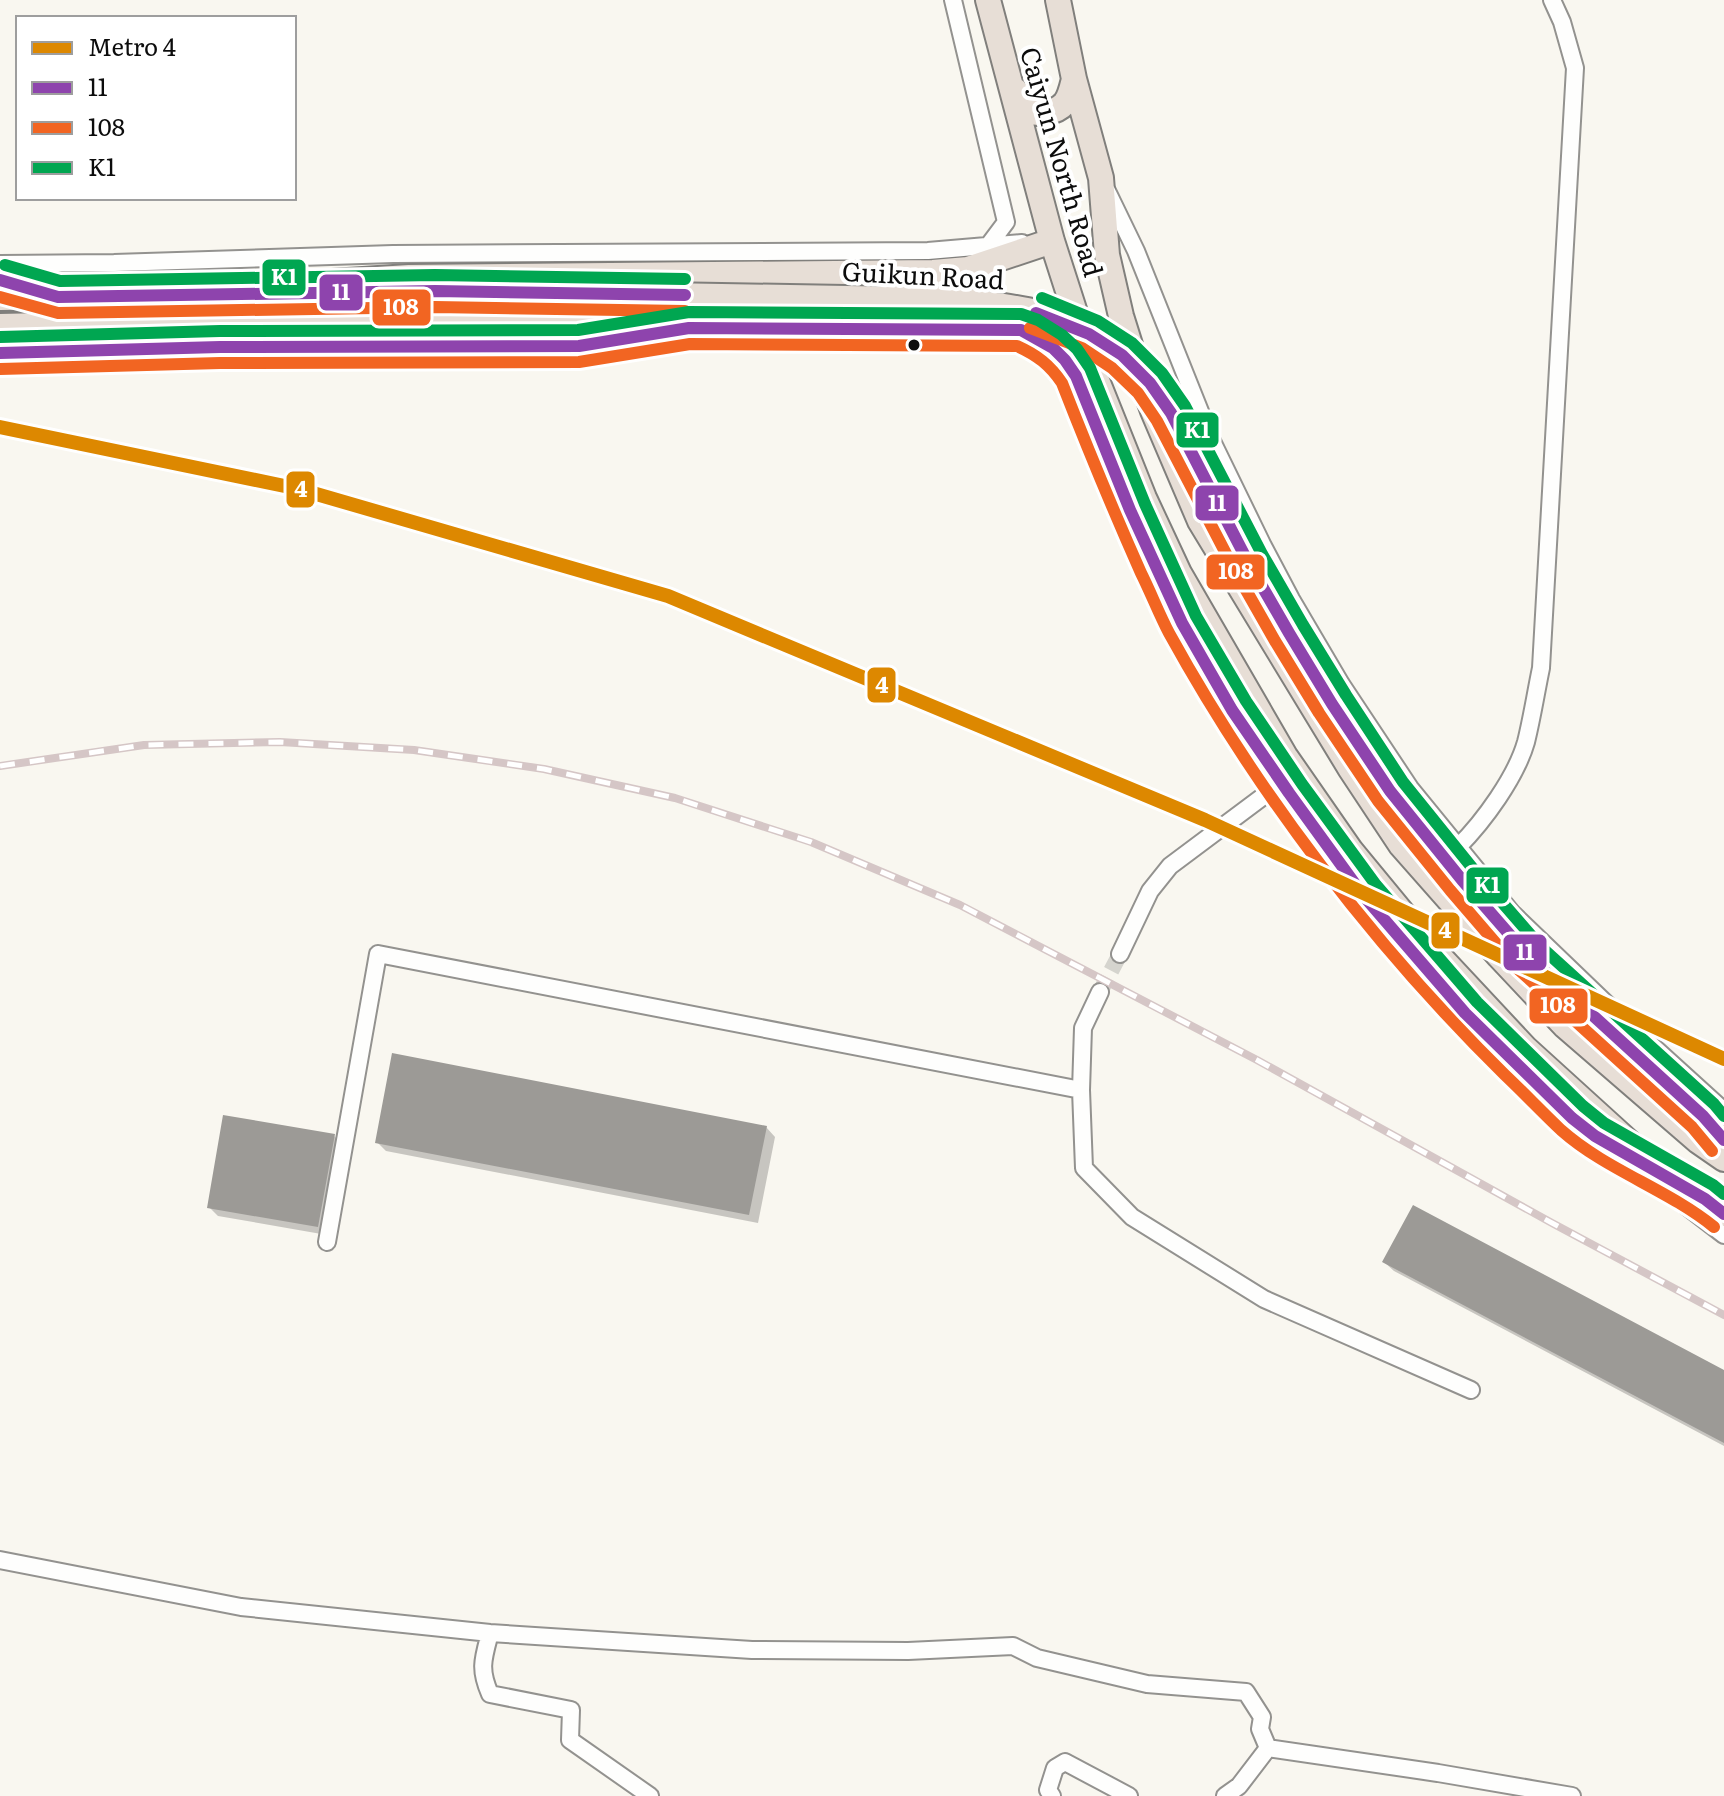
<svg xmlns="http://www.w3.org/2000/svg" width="1724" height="1796" font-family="Literata,serif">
	<rect width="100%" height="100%" fill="#f9f7f0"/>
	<path fill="#0003" d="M766,1127L775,1137L758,1223L386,1151L377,1142Z
		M334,1136L343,1145L327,1235L218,1216L209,1207Z
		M1384,1262L1724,1372V1446L1394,1271Z"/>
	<path fill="#9c9a96" d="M392,1053L767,1126L749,1215L375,1143Z
		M223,1115L335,1134L318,1227L207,1208Z
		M1413,1205L1724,1370V1443L1382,1262Z"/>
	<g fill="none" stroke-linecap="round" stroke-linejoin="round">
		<path stroke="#d5d4ce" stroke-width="16" stroke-dasharray="16 8" stroke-linecap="butt" d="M1100,992L1120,954"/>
		<g stroke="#93928f" stroke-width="20">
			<path id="minor" d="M953,0L1006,222L988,246
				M1107,191L1136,251L1211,439L1263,546L1291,599L1341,684L1410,788L1512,913L1616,1013L1724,1111
				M0,264L114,263L393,254L928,251L1022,243
				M1029,334C1051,343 1064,355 1076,376L1130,510L1182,623L1232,710L1289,793L1363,895L1465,1013L1572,1118L1724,1235
				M0,353L220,347L579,346L641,336
				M1458,847C1484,821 1516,777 1526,742C1532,718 1536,692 1541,668L1575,68L1562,22L1552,0
				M1120,954L1150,891L1170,866L1281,783
				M1100,992L1083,1028L1081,1090L1084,1168L1132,1217L1264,1299L1471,1390
				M327,1242L378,954L1081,1090
				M0,1560L241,1607L490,1633L752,1650L908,1651L1013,1646L1037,1658L1147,1684L1246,1692L1262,1717L1260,1729L1268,1748L1438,1773L1572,1796
				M490,1633C483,1659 479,1669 490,1694L571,1710L570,1740L650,1796
				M1052,1796L1048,1790L1055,1768L1065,1762L1129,1796
				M1225,1796L1239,1786L1268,1748"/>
		</g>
		<g stroke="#807f7c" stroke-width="28">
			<path id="highway" d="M988,0L1052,241L1096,378L1144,498L1179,573L1285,756L1351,851L1426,942L1525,1048L1634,1147L1724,1214
				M1058,0L1074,79L1101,178L1107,255L1121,316L1136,364L1153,411L1200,521L1350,768L1401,845L1499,956L1565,1026L1698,1141L1724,1159
				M1015,90C1017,95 1019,103 1024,107C1035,117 1055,114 1065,103C1070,97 1072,87 1074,79
				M968,269C992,280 993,304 973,320
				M101,297L409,277L933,272L968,269L1052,241
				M0,298L114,296
				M0,326L220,321L689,328H965L1081,332
				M1171,413L1248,562L1289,633L1332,704L1390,791L1462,880L1530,958L1703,1116L1724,1140"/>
		</g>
		<use href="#minor" stroke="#fefefd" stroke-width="16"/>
		<use href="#highway" stroke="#e7ded6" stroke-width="24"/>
		<g stroke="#d5c6c6" stroke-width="8">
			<path id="rail" d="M0,766L144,745L280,742L414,750L544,769L675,798L811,842L960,905L1257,1060L1552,1223L1724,1315"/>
		</g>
		<use href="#rail" stroke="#fff" stroke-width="5" stroke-dasharray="15" stroke-linecap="butt"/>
		<g stroke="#807f7c" stroke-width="28" stroke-linecap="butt">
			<path id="highway-bridge" d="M435,291L959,300C984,304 1015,306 1039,313C1101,332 1134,361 1171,413"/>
		</g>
		<use href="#highway-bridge" stroke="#e7ded6" stroke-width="24"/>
		<g stroke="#fff" stroke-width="18">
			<path id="bus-1" d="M0,280L58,297L435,291L685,295
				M1036,313L1089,334L1122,355L1150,383L1171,413L1248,562L1289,633L1332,704L1390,791L1462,880L1530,958L1703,1116L1724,1140
				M0,353L220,347L579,346L689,328L1021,330L1053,348L1065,360L1076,376L1130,510L1182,623L1232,710L1289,793L1363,895L1465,1013L1572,1118L1595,1136L1705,1199L1724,1214"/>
		</g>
		<g stroke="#fff" stroke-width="18">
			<path id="bus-2" d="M0,297L58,313L435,307L685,311
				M1030,328L1082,348L1112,368L1138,393L1157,421L1234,569L1275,641L1319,713L1378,801L1450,890L1518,969L1692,1127L1712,1151
				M0,369L220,363L579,362L690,344L1017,346C1037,355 1050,365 1062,383C1087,447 1113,510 1141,573C1151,593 1159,614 1169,633C1257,793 1375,947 1505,1075C1524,1093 1542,1112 1561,1130C1606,1170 1667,1189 1714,1227"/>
		</g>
		<g stroke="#fff" stroke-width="18">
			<path id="bus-3" d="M5,265L60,281L435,275L685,279
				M1042,298L1098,321L1132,343L1162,373L1185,406L1262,554L1303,625L1346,695L1403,782L1474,870L1541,947L1714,1104L1724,1116
				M0,337L220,331L578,330L689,312L1021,314L1038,320L1062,335L1077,349L1090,368L1145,504L1196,616L1246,701L1302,784L1376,885L1477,1002L1583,1106L1604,1123L1713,1185L1724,1194"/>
		</g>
		<use href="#bus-1" stroke="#8e44ad" stroke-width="12"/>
		<use href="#bus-2" stroke="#f26522" stroke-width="12"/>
		<use href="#bus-3" stroke="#00a651" stroke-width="12"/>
		<g stroke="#fff" stroke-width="20">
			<path id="metro-1" d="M0,427L299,489L668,596L1205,820L1724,1059"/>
		</g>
		<use href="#metro-1" stroke="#d80" stroke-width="14"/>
	</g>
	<circle fill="#0c0c0c" stroke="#fff" stroke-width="3" cx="914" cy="345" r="7"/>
	<g text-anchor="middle" stroke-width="8" stroke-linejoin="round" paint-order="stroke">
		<g font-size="26" fill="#0c0c0c" stroke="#fff">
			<text transform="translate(1061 162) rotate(74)" y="9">Caiyun North Road</text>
			<text transform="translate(923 276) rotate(3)" y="9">Guikun Road</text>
		</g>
	</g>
	<g stroke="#fff" stroke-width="3">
		<rect x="261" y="258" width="46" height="39" rx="8" fill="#00a651"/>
		<rect x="318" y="273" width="46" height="39" rx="8" fill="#8e44ad"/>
		<rect x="371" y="288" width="61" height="39" rx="8" fill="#f26522"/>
		<rect x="1175" y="411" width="45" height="38" rx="8" fill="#00a651"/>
		<rect x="285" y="470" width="31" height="39" rx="8" fill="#d80"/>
		<rect x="1194" y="484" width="46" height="38" rx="8" fill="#8e44ad"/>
		<rect x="1205" y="553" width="61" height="38" rx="8" fill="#f26522"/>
		<rect x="866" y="666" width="31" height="38" rx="8" fill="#d80"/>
		<rect x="1465" y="866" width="45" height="39" rx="8" fill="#00a651"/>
		<rect x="1430" y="911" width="31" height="39" rx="8" fill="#d80"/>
		<rect x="1502" y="933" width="46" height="39" rx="8" fill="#8e44ad"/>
		<rect x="1528" y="987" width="61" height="38" rx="8" fill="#f26522"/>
	</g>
	<g font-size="22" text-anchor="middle" font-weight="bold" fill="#fff">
		<text x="284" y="285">K1</text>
		<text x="341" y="300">11</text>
		<text x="401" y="315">108</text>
		<text x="1197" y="438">K1</text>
		<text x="301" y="497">4</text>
		<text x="1217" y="511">11</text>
		<text x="1236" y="579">108</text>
		<text x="882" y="693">4</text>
		<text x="1487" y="893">K1</text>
		<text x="1445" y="938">4</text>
		<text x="1525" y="960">11</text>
		<text x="1558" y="1013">108</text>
	</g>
	<rect x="16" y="16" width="280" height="184" fill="#ffffff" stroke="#9e9e9e" stroke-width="2"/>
	<rect x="32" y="42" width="40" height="12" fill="#dd8800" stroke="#9e9e9e" stroke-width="2"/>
	<text x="88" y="56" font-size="24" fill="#0c0c0c">Metro 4</text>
	<rect x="32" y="82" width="40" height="12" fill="#8e44ad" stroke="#9e9e9e" stroke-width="2"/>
	<text x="88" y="96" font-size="24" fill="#0c0c0c">11</text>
	<rect x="32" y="122" width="40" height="12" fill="#f26522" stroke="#9e9e9e" stroke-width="2"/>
	<text x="88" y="136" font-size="24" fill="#0c0c0c">108</text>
	<rect x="32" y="162" width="40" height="12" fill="#00a651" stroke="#9e9e9e" stroke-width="2"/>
	<text x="88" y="176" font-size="24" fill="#0c0c0c">K1</text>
</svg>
